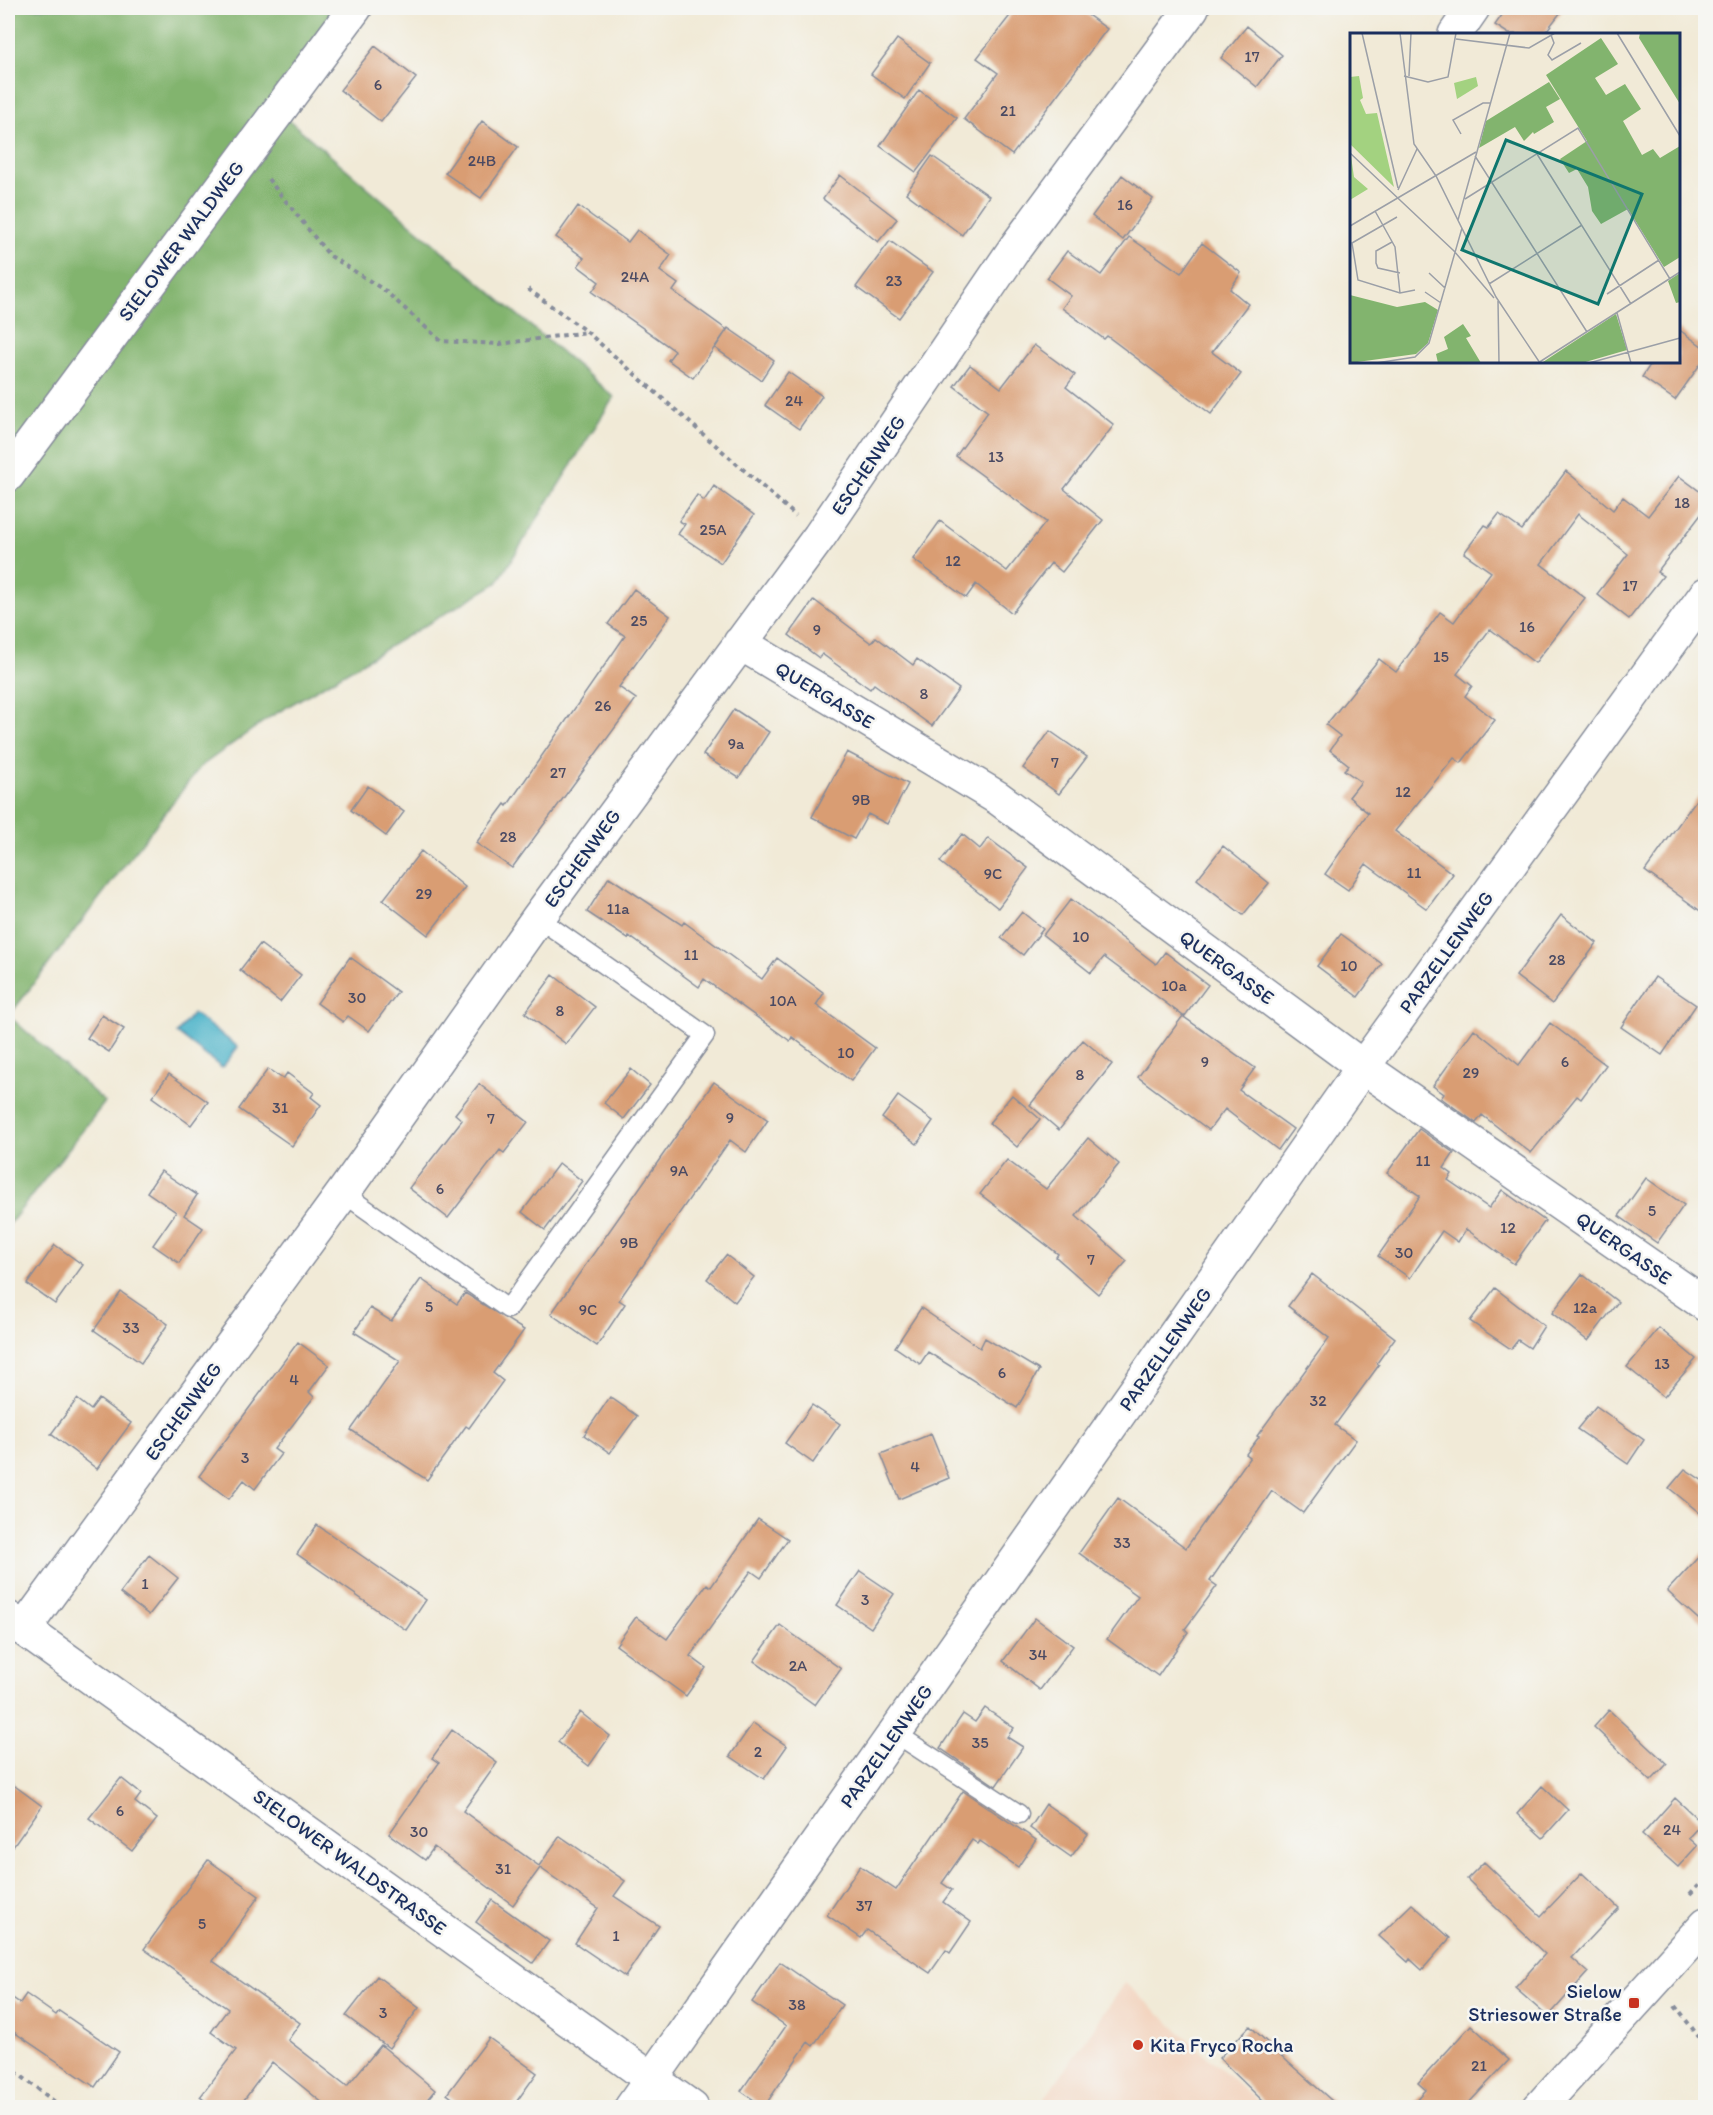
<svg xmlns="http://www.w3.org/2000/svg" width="1713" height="2115" font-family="Itim,sans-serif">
	<rect width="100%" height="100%" fill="#f6f6f2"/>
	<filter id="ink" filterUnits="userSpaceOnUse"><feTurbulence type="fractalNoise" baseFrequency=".0167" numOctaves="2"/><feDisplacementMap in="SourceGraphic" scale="12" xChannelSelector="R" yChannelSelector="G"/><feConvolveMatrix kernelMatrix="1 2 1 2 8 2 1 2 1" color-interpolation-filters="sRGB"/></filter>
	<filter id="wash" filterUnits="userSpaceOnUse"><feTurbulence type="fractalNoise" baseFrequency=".008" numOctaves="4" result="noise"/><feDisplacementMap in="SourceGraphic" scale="24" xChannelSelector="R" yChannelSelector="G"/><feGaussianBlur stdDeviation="1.35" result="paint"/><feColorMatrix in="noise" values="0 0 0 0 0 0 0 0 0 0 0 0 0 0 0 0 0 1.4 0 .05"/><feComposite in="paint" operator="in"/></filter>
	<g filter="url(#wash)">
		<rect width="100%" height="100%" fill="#f1ead7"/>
		<path fill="#f3d4bf" d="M1125,1983L1264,2107H1039Z"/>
		<path fill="#82b46e" stroke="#4e7266" stroke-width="1.5" d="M8,8H342L271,105L614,397L497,583L270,717L200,767L9,1016L105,1102L8,1226Z"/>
		<path fill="#4bb3c9" stroke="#337194" stroke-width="1.5" d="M193,1013L238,1047L222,1068L177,1033Z"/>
		<g id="blocks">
			<path fill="#d99d73" d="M1016,8H1078L1107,29L1012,155L964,119L998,73L977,58Z
				M1507,8H1564L1544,34H1509L1495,25Z
				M1247,26L1282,55L1257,87L1221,58Z
				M897,39L930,63L905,99L871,74Z
				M375,46L416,78L381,122L340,90Z
				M919,90L957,118L916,172L880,146Z
				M482,121L518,147L481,198L445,173Z
				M932,156L989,196L962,235L906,193Z
				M840,175L897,219L878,242L823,199Z
				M1122,175L1153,199L1123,240L1092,216Z
				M578,206L628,242L637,230L671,255L660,271L678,284L673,291L727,330L693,378L668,360L675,351L592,292L599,282L578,266L584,258L556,237Z
				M1129,237L1181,273L1202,243L1241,273L1230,289L1248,304L1212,352L1241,374L1211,414L1107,336L1104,339L1062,308L1071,296L1047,278L1067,251L1101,275Z
				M890,241L933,272L899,318L856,287Z
				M728,328L774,360L761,380L715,348Z
				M1678,329L1706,349V356L1675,400L1642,377L1652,362H1678Z
				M1034,345L1075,375L1066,387L1114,425L1064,489L1103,520L1062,572L1051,563L1012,613L976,584L966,598L913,559L940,521L1007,571L1046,522L956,456L988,412L954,386L970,365L1001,388Z
				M788,372L822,396L799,429L765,405Z
				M1566,471L1613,510L1623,497L1648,516L1679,476L1706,496V508L1657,572L1663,576L1629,619L1597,594L1628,554L1578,514L1541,564L1585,598L1535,663L1490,629L1457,674L1472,686L1465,696L1495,720L1461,763L1454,758L1395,831L1453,874L1427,909L1366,864L1348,890L1325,874L1368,813L1349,797L1361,782L1344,770L1349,765L1330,750L1340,736L1326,725L1379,659L1396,672L1440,612L1454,622L1491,572L1464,553L1485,525L1489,527L1499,514L1522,530Z
				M714,486L754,515L721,563L678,534L685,524L679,521L697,495L704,501Z
				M634,589L670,616L619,687L636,699L512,868L476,843L505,804L507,806L625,636L608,624Z
				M814,600L871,643L876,637L913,665L917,659L959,689L932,726L874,684L870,689L822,654L819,658L789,635Z
				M734,709L769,732L739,778L703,755Z
				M1050,731L1087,757L1059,794L1023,768Z
				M847,752L908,784L887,824L868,814L854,839L812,817Z
				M368,786L404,812L386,836L351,810Z
				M1706,786V915L1645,871Z
				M962,834L980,849L988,838L1028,868L998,908L940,862Z
				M1223,846L1269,883L1243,915L1197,879Z
				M421,851L465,887L428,935L383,900Z
				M609,877L682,925L684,922L762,979L777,958L824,993L816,1005L875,1048L851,1081L792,1037L790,1041L704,979L699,987L629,936L628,939L587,912Z
				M1071,899L1156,964L1165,952L1208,985L1184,1017L1255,1068L1239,1090L1293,1129L1278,1150L1225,1109L1209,1130L1138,1077L1183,1016L1104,957L1091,973L1043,935Z
				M1022,912L1043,929L1023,955L1001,938Z
				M1561,915L1597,943L1552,1004L1516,976Z
				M1341,934L1382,964L1358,997L1317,966Z
				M260,944L301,975L280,1002L240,970Z
				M350,957L398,992L369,1031L348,1016L343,1022L317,1003Z
				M553,975L595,1007L566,1044L525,1013Z
				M1655,977L1696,1005L1662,1055L1621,1027Z
				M102,1015L124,1029L109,1052L87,1038Z
				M1550,1023L1606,1065L1581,1099L1577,1096L1531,1153L1482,1115L1476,1123L1441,1098L1444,1094L1433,1086L1474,1029L1519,1065Z
				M1083,1040L1112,1064L1059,1130L1030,1105Z
				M268,1069L283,1079L287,1073L314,1093L311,1097L321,1105L292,1146L239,1109Z
				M631,1069L650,1085L624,1119L604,1103Z
				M169,1074L208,1102L191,1125L152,1097Z
				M714,1082L768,1120L746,1152L730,1140L619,1300L625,1304L597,1346L551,1314Z
				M479,1084L528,1122L504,1153L500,1150L448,1218L409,1188L462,1120L455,1114Z
				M1012,1095L1040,1119L1017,1147L989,1123Z
				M898,1096L933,1121L917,1144L882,1118Z
				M1419,1129L1454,1153L1444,1168L1452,1174L1448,1180L1489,1208L1502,1190L1545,1221L1514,1264L1466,1229L1458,1242L1442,1231L1410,1278L1378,1256L1420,1196L1387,1173Z
				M1088,1138L1119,1164L1076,1216L1127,1261L1098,1294L1056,1257L1058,1254L980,1194L1007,1160L1046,1189Z
				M559,1163L582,1181L545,1230L522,1212Z
				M161,1171L197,1195L184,1215L203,1228L179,1263L153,1245L176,1212L147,1192Z
				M1646,1178L1684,1205L1657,1243L1619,1216Z
				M55,1245L83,1265L55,1304L27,1284Z
				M726,1255L754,1277L735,1302L707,1279Z
				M1312,1274L1395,1338L1377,1363L1379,1365L1335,1425L1356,1440L1303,1513L1272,1491L1210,1581L1217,1586L1185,1629L1188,1632L1158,1676L1107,1639L1138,1596L1079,1553L1118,1498L1186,1548L1250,1457L1246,1454L1259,1437L1257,1436L1329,1338L1288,1306Z
				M1582,1274L1618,1302L1588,1341L1552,1313Z
				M421,1279L457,1304L465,1293L524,1330L493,1373L503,1381L469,1428L466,1426L427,1480L351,1430L400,1361L354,1332L370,1308L391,1321Z
				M1495,1288L1544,1326L1530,1348L1518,1340L1511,1349L1470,1321Z
				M121,1292L168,1324L141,1363L94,1330Z
				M921,1308L980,1348L985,1338L1039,1370L1017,1408L928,1352L920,1364L895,1347Z
				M1659,1328L1696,1359L1664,1397L1627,1367Z
				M298,1342L329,1365L309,1392L314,1397L274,1449L281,1454L255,1489L244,1480L229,1499L199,1476Z
				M610,1397L637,1416L610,1453L584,1435Z
				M77,1399L91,1410L99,1399L131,1423L97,1469L51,1434Z
				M812,1405L840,1424L813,1463L785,1443Z
				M1596,1406L1644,1440L1628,1464L1577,1429Z
				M931,1434L949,1478L899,1499L881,1454Z
				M1685,1469L1706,1483V1518L1669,1488Z
				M758,1519L788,1539L761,1578L751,1571L690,1656L706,1668L686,1696L616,1645L636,1617L667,1639L707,1584L711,1587Z
				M317,1525L426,1600L406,1630L297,1554Z
				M1706,1549V1626L1667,1591Z
				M149,1555L178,1578L149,1615L120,1593Z
				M860,1571L894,1594L871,1628L837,1605Z
				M1035,1618L1073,1646L1040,1690L1003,1661Z
				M780,1625L841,1669L815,1705L754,1661Z
				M985,1708L1014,1728L1007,1737L1023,1747L996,1786L940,1748L963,1714L975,1722Z
				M1609,1710L1667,1764L1651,1781L1594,1727Z
				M580,1712L610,1736L589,1766L558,1742Z
				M753,1723L787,1746L764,1779L730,1756Z
				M452,1730L497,1763L463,1811L539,1866L560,1836L625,1881L614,1896L659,1926L625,1977L575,1943L598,1908L540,1868L513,1905L434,1847L425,1860L389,1834L439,1763L432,1758Z
				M121,1778L141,1794L135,1802L157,1819L132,1851L89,1818Z
				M8,1781L42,1806L8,1854Z
				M1542,1786L1568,1810L1543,1838L1517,1814Z
				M963,1791L1036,1840L1018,1867L980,1841L978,1844L972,1840L942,1883L952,1890L943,1902L971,1922L950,1953L946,1950L930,1973L867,1930L861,1938L827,1915L860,1866L896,1890Z
				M1675,1798L1702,1823L1688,1838L1697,1846L1678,1867L1642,1835Z
				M1046,1804L1088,1834L1071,1857L1030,1828Z
				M208,1860L259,1896L213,1961L300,2023L288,2040L347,2086L381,2045L435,2090L420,2108H329L272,2062L238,2108H215L200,2097L236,2050L211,2032L228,2009L144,1949Z
				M1484,1862L1541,1916L1582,1873L1619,1908L1572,1958L1588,1972L1548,2017L1515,1988L1545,1954L1467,1879Z
				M492,1900L549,1941L533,1963L476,1922Z
				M1412,1904L1450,1938L1422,1970L1410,1959L1408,1962L1379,1936Z
				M780,1962L842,2005L813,2046L808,2042L764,2107L741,2091L786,2026L752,2002Z
				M377,1976L419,2008L389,2048L346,2016Z
				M26,1994L56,2015L59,2011L119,2052L95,2087L8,2028V1995L20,2003Z
				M1471,2025L1509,2060L1464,2108H1409L1426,2090L1418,2083Z
				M1250,2026L1289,2063L1340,2108H1270L1219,2058Z
				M489,2038L537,2073L512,2108H465L447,2094Z"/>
		</g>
	</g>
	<g filter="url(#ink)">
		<use href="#blocks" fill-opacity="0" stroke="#868c9a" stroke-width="1.5"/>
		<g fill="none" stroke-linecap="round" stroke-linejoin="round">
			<g stroke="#868c9a" stroke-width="21">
				<path id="lane" d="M343,1193L508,1309L705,1035L538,918
					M895,1733L1019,1814"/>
			</g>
			<g stroke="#868c9a" stroke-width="36">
				<path id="street" d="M1455,34L1473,8
					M8,475L355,8
					M740,643L998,798L1363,1067L1706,1305
					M8,1618L692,2108
					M24,1629L343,1193L538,918L819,537L1015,248L1192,8
					M631,2108L1363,1067L1706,594"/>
			</g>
			<g stroke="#868c9a" stroke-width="36">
				<path id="secondary" d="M1539,2108L1706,1924"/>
			</g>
			<path stroke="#868c9a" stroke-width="4" stroke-dasharray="4.5 4.5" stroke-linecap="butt" d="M268,179L329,255L384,290L441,341L500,344L587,332
				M528,289L587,332L796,516
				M1690,1894L1706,1877
				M1675,2006L1706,2046
				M8,2066L63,2108"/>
			<use href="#lane" stroke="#fff" stroke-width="18"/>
			<use href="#street" stroke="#fff" stroke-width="33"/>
			<use href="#secondary" stroke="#fff" stroke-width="33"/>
		</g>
	</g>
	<g fill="#c8321e" stroke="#f6f6f2" stroke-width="2">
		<rect x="1628" y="1997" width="12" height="12" rx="3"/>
		<circle cx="1138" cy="2045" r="6"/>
	</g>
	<g text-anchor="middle" stroke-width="5" stroke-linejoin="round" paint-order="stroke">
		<g font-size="16" fill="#4a4a63">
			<text x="1252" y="62">17</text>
			<text x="378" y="90">6</text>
			<text x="1008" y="116">21</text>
			<text x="482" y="166">24B</text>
			<text x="1125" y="210">16</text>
			<text x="635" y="282">24A</text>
			<text x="894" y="286">23</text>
			<text x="794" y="406">24</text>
			<text x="996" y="462">13</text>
			<text x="1682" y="508">18</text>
			<text x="713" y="535">25A</text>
			<text x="953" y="566">12</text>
			<text x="1630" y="591">17</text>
			<text x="639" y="626">25</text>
			<text x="1527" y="632">16</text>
			<text x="817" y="635">9</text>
			<text x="1441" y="662">15</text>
			<text x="924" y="699">8</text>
			<text x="603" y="711">26</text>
			<text x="736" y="749">9a</text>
			<text x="1055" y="768">7</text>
			<text x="558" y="778">27</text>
			<text x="1403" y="797">12</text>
			<text x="861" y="805">9B</text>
			<text x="508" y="842">28</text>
			<text x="1414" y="878">11</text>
			<text x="993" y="879">9C</text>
			<text x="424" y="899">29</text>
			<text x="618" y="914">11a</text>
			<text x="1081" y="942">10</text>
			<text x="691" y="960">11</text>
			<text x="1557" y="965">28</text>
			<text x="1349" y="971">10</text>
			<text x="1174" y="991">10a</text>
			<text x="357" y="1003">30</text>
			<text x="783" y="1006">10A</text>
			<text x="560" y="1016">8</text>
			<text x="846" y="1058">10</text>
			<text x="1205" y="1067">9</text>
			<text x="1565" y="1067">6</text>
			<text x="1471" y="1078">29</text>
			<text x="1080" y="1080">8</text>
			<text x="280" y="1113">31</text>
			<text x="730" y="1123">9</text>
			<text x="491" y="1124">7</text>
			<text x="1423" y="1166">11</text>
			<text x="679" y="1176">9A</text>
			<text x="440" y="1194">6</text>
			<text x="1652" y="1216">5</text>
			<text x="1508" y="1233">12</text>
			<text x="629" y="1248">9B</text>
			<text x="1404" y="1258">30</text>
			<text x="1091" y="1265">7</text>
			<text x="429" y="1312">5</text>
			<text x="1585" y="1313">12a</text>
			<text x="588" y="1315">9C</text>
			<text x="131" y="1333">33</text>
			<text x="1662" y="1369">13</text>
			<text x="1002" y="1378">6</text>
			<text x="294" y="1385">4</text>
			<text x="1318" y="1406">32</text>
			<text x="245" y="1463">3</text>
			<text x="915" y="1472">4</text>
			<text x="1122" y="1548">33</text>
			<text x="145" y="1589">1</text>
			<text x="865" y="1605">3</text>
			<text x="1038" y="1660">34</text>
			<text x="798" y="1671">2A</text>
			<text x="980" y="1748">35</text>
			<text x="758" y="1757">2</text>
			<text x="120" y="1816">6</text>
			<text x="1672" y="1835">24</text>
			<text x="419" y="1837">30</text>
			<text x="503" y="1874">31</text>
			<text x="864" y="1911">37</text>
			<text x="202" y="1929">5</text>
			<text x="616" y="1941">1</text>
			<text x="797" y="2010">38</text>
			<text x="383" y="2018">3</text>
			<text x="1479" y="2071">21</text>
		</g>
		<g font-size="20" fill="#1b2f5e" stroke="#f6f6f2">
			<text transform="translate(181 241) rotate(-53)" y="7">SIELOWER WALDWEG</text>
			<text transform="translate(868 465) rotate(-56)" y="7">ESCHENWEG</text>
			<text transform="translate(825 695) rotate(31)" y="7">QUERGASSE</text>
			<text transform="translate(582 858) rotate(-54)" y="7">ESCHENWEG</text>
			<text transform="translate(1446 952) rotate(-54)" y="7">PARZELLENWEG</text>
			<text transform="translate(1227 967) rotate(36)" y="7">QUERGASSE</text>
			<text transform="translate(1624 1248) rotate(35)" y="7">QUERGASSE</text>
			<text transform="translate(1165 1349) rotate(-55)" y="7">PARZELLENWEG</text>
			<text transform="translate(183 1411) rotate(-54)" y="7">ESCHENWEG</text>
			<text transform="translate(886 1746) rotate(-55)" y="7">PARZELLENWEG</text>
			<text transform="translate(350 1862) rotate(36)" y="7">SIELOWER WALDSTRASSE</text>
		</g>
		<g font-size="20" fill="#1b2f5e" stroke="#f6f6f2" text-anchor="end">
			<text x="1622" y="1998">Sielow<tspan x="1622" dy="23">Striesower Straße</tspan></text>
			<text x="1150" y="2052" text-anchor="start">Kita Fryco Rocha</text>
		</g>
	</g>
	<g transform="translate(1350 33)">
		<rect width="330" height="330" fill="#f1ead7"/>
		<path d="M9,43L13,65L10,67L16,81L27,80L44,154L0,111V44ZM126,44L128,53L107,66L104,50ZM1,123L4,144L18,156L0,167Z" fill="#a3d280"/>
		<path d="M290,0H330V71L289,5ZM251,5L268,31L245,45L256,62L275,51L291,76L273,88L292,122L303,116L310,125L330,113V224L314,234L278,176L251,191L242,178L238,154L227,136L219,140L210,126L237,108L196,42ZM199,49L210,66L196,74L204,89L184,101L183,99L174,108L165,94L129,115L136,88ZM330,240V269L326,270L318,248ZM0,262L47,274L75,269L88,277L78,310L66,321L0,330ZM266,281L277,317L232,330L193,329ZM113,291L121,303L116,305L131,330H88L86,321L98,316L94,304Z" fill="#82b46e"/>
		<path fill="none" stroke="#9b9fa7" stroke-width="1.5" d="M12,0L48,155M50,0L64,111L86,143L146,264L190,330M267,0L330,103M201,2L204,10L198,22L202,27L231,10M106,6L179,15L205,0M54,43L78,49L98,44L106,0M59,43L61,0M111,101L103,87L133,70H140M0,120L104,218L144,265M187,121L281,271M125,123L237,299M48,157L67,116M115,166L228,95L320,246M25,178L45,214L50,260M47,184L2,210L8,247L50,260L65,257M108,187L160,0M0,193L126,119M42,209L26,218V230L28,235L50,240M79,240L95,255M139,251L232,192M75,259L91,270M257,261L309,227M148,268L149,330M267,280L281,330M26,330L65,324L79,310L112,195M188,330L330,239M239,330L330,305"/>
		<path fill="#0f766e" fill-opacity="0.15" stroke="#0f766e" stroke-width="3" d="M156,107L292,161L248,271L112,217Z"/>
		<rect width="330" height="330" fill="none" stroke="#1b2f5e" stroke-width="3"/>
	</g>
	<rect width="1713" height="2115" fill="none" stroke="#f6f6f2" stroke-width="30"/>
</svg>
